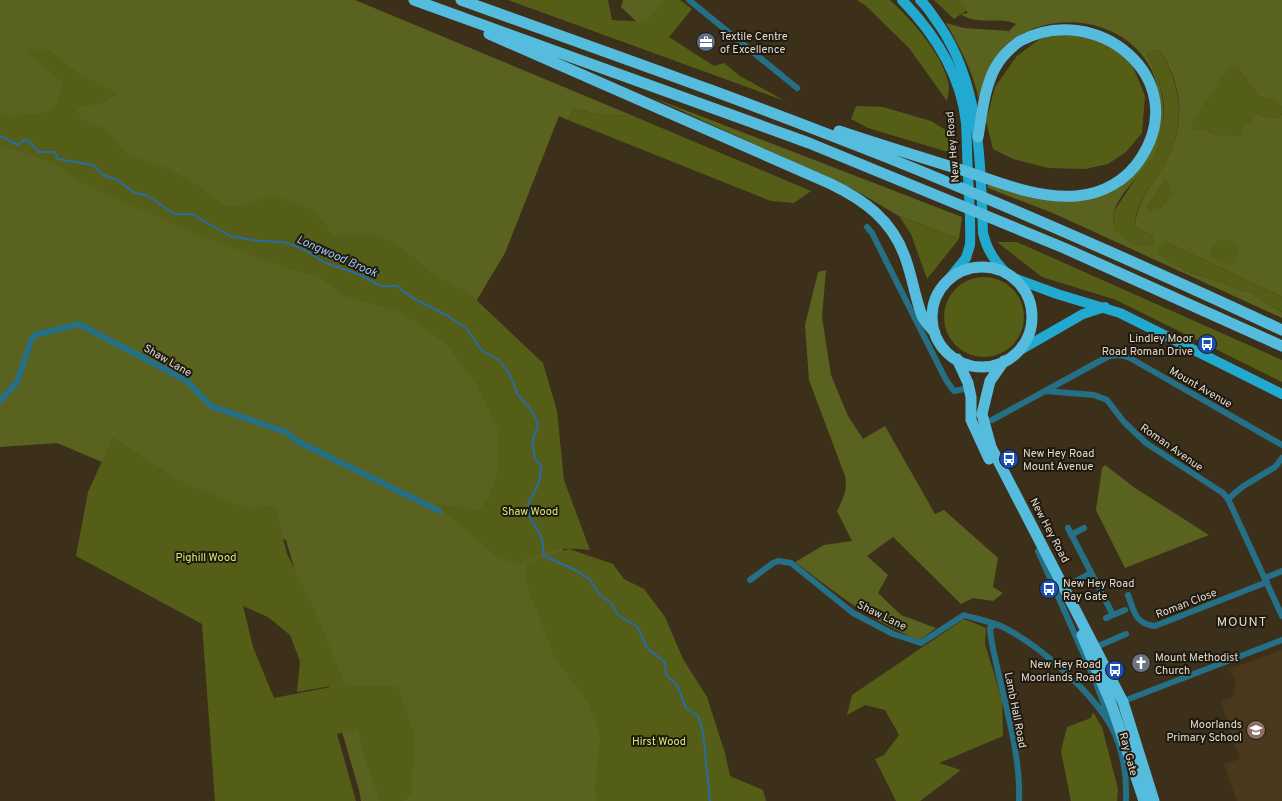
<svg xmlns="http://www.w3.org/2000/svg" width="1282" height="801" font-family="Overpass,sans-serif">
	<rect width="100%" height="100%" fill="#3d301a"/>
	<path fill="#49381b" d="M1282,650V801H1237L1224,764L1240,759L1221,701L1232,698L1236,683L1230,669Z"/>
	<path fill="#59621f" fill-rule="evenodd" d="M0,0H355L631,115L607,116L574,109L568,120L559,116L505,253L471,310L552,535L690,720L691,801H361L359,790L286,540L57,443L0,447Z
		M623,0H666L661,12L641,26L621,7Z
		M959,0H1282V107L1275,101L1258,96L1239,69L1192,130L1203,129L1217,135L1244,125L1256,113L1271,118L1280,117L1282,113V297L1166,242L1186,271L1224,283L1240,290L1251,292L1267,304L1282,312V318L1055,214L988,188L987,182L1070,199L1135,171C1139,158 1160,109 1159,99C1154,25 1059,0 1007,44C992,58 986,81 979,100C973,71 960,48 946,23L964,28L1009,31L1016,24C999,16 976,26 961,14L968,13ZM1155,50L1160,51C1187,92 1185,133 1158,174C1149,189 1134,208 1136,227L1153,236L1114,229C1114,224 1113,216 1114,211C1120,192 1147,168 1157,151C1159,146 1157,140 1159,136C1170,107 1159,80 1147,53ZM1165,181L1172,194L1160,208H1146Z
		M651,97L962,217L959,239L899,216L853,189Z
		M826,270L822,317L831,375L848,416L863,439L885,426L935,514L944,510L998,558L993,587L1003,593L993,601L973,598L961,604L893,537L867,556L888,575L878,593L901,615L936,628L920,640C873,623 835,592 795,562L824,545L852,541L837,511C843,499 848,489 845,476L809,380L805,325L818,272Z
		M1105,465L1135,488L1209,535L1125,568L1096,510L1102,468Z"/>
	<path fill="#555e17" d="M508,0H608L612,20L645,22L663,4L664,0H680L692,9L669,37L714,66L724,63L740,76L785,101Z
		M857,0H890C912,20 944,56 949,86C949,91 948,97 947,101L909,48L865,5Z
		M934,0H959L967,10L954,19Z
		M1075,33L1108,43L1131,62L1145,96L1142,133L1126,152L1108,164L1085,169L1048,168L1013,159L993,149L986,121L995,87L1017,56L1041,38Z
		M26,49H48L80,75L118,93L103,103L76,108L82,120L106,129L128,155L164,167L192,181L227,207L251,203L272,194L316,212L333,235H380L406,251L430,272L471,295L543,363L557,411L564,480L590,550C558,547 546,549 518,565L495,555L435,504L480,510L490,494L498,469L499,432L477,386L447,345L403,313L344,296L319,277L285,268L199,235L84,184L54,163L0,145V112L12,116L45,113L58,103L63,83L44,67Z
		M1155,50L1160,51C1186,93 1185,133 1158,174C1149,189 1133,208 1136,227L1153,236L1155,246C1137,247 1125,243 1114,229V211L1136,178L1158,150C1155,138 1164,127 1164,113C1165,92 1155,72 1147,53Z
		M1230,64L1239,69L1258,96L1275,101L1282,107V113L1280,117L1271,118L1256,113L1252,122L1244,125L1241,137L1217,135L1203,129L1192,131L1193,120Z
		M856,106L883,107L931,121L952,134L958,155L868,128L851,119Z
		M574,109L607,116L631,115L811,191L794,203L771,201L568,120Z
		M1165,181L1169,182L1172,194L1160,208L1149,211L1146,208Z
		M899,216L959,239L927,279L911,234Z
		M1221,239L1235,243L1238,249L1235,263C1225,265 1219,264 1211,257V248Z
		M997,242H1017L1282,360V382L1116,300L1042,277Z
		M1166,242L1282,297V312L1267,304L1251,292L1240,290L1224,283L1186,271L1162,258L1157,250L1160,245Z
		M944 317a40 40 0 1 1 80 0a40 40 0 1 1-80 0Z
		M113,437L182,482L246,508L275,506L287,554L313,605L345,685L331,686L297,692L300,661L290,635L268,617L243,606L253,647L274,698L331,687L397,686L415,738L411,793L404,801H380L368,768L358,728L337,734L356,801H215L202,624L76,556L88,492Z
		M569,549L613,564L624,579L644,589L665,617L683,659L707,697L725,753L730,776L763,790L766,801H596L595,786L600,734L587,701L556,660L525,581L527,563Z
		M964,619L986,628L985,644L1002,700L1003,736L939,763L961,770L920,801H896L875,759L884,755L899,735L885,710L865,705L847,715L852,695Z
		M1093,712L1102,727L1118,789L1117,801H1071L1061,751L1067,727L1091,718Z"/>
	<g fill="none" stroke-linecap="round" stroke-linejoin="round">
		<path stroke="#286ba7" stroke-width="2" d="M0,136L18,145L26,139L39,152H55L58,159L93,165L103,175L118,180L133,192L148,196L174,214H192L230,236L259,241L283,242L301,248L326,263L360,275L381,286H397L411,297L448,316L467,329L481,350L499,360L510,375L518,395L533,412L538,425L532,442L535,459L541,465C541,473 540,480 537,487C535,493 528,501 528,507C529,527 546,530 543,555L579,572L590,580L600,595L611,603L619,616L637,626L647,648L665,662L666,675L677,685L686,708L698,716L703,732L710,801"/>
		<path stroke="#267087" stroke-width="6" d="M689,0L797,88
			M867,227L872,233L946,380L954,391L969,388
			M1045,391L1109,356L1120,355L1130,358L1282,445
			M0,401L17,382L32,338L35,335L79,324L187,381L211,406L288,433L295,440L439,511
			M992,420L1045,391L1094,395L1107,400L1124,422L1146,443L1223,493L1228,499L1282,616
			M1228,499L1242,487L1275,467L1282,458
			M1068,528L1113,615
			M1071,535L1084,528
			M1038,551L1095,680L1110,721
			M1265,578L1282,571
			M750,580L773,563L778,561L791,563L853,613L893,634L921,643L964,615C977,619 993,622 1005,628C1041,647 1094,693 1113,730C1123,751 1127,777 1126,801
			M1065,587L1091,573
			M1128,595C1134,611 1135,624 1155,626L1267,582
			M1106,618L1125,610
			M994,625L990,628C991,645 996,660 999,676C1008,714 1021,763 1019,801
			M1096,647L1126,634
			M1121,702L1282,640"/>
		<path stroke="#21a9cf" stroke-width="10" d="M902,0C935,34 961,75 966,123C967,140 967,158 968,175C969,198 971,222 970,245L966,258L949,279
			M920,0C928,7 934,18 940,26C981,87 980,162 983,233C987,250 994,260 1006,273
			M1014,278L1057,294L1120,313L1282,394
			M1017,352L1083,314L1105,307"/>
		<path stroke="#55bcde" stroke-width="11" d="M414,0L809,143L1064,248L1282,346
			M461,0C603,51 746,101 886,157C1020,211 1151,269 1282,330
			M489,34L831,184C864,200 892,220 905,257C912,276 915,297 922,316C925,322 931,328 935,333
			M839,131C881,145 923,158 965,171C1001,183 1038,199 1076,196C1103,194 1127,180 1141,158C1193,78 1096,0 1020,41C1010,48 1001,57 995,68C984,89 982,114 978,137
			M932 317a50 50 0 1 1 100 0a50 50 0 1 1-100 0Z
			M957,359L968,383L971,397V420L989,459
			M1004,361L990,381L982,414L991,447L1123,702L1154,801
			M1082,635L1112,706L1144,801"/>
	</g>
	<defs>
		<g id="office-disc" transform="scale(1)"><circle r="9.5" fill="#5c6f8a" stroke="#1f1910"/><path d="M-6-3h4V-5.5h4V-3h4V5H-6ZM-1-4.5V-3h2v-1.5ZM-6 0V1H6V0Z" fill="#fff"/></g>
		<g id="bus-disc" transform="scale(1)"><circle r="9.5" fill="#1a4fb4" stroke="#1f1910"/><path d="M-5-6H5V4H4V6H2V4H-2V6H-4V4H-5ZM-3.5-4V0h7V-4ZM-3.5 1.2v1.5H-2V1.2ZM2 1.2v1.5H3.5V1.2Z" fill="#fff"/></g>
		<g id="church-disc" transform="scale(1)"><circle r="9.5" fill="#6b7280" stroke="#1f1910"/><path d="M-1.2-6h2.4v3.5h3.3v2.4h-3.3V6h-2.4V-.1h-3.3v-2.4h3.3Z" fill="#fff"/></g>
		<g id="school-disc" transform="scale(1)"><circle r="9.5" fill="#8d6e63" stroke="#1f1910"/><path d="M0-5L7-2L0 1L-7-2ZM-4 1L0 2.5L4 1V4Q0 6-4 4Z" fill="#fff"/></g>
	</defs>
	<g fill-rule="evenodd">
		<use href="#office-disc" x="706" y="42"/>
		<use href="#bus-disc" x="1207" y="344"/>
		<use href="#bus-disc" x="1009" y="459"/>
		<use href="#bus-disc" x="1049" y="589"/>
		<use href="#church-disc" x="1141" y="663"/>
		<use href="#bus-disc" x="1115" y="670"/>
		<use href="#school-disc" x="1256" y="730"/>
	</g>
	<g text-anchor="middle" stroke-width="4" stroke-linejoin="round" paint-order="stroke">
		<g font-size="11" fill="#e2dacd" stroke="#1f1910" text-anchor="start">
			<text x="720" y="40">Textile Centre<tspan x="720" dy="13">of Excellence</tspan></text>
			<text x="1193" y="342" text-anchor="end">Lindley Moor<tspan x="1193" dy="13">Road Roman Drive</tspan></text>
			<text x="1023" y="457">New Hey Road<tspan x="1023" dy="13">Mount Avenue</tspan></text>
			<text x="1063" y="587">New Hey Road<tspan x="1063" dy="13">Ray Gate</tspan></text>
			<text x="1155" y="661">Mount Methodist<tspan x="1155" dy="13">Church</tspan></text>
			<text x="1101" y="668" text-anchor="end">New Hey Road<tspan x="1101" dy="13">Moorlands Road</tspan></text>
			<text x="1242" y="728" text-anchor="end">Moorlands<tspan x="1242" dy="13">Primary School</tspan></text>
		</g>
		<g font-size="11" fill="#e2dacd" stroke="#1f1910">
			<text transform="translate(952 147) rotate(-95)" y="4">New Hey Road</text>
			<text transform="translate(168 360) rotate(30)" y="4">Shaw Lane</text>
			<text transform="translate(1201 387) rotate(30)" y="4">Mount Avenue</text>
			<text transform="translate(1172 447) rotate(35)" y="4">Roman Avenue</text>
			<text transform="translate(1050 530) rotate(62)" y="4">New Hey Road</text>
			<text transform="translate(1186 603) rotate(-21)" y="4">Roman Close</text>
			<text transform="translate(882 615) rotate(26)" y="4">Shaw Lane</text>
			<text transform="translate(1016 710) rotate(79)" y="4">Lamb Hall Road</text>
			<text transform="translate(1129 754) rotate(75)" y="4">Ray Gate</text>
		</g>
		<g font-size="11" fill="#d9ea72" stroke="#1f1910">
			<text x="530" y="515">Shaw Wood</text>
			<text x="206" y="561">Pighill Wood</text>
			<text x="659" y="745">Hirst Wood</text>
		</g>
		<g font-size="12" font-style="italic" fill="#96c7f9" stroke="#1f1910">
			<text transform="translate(337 256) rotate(24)" y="4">Longwood Brook</text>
		</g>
		<g font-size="13" letter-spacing="1" fill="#e2dacd" stroke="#1f1910">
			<text x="1242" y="626">MOUNT</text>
		</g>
	</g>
</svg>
